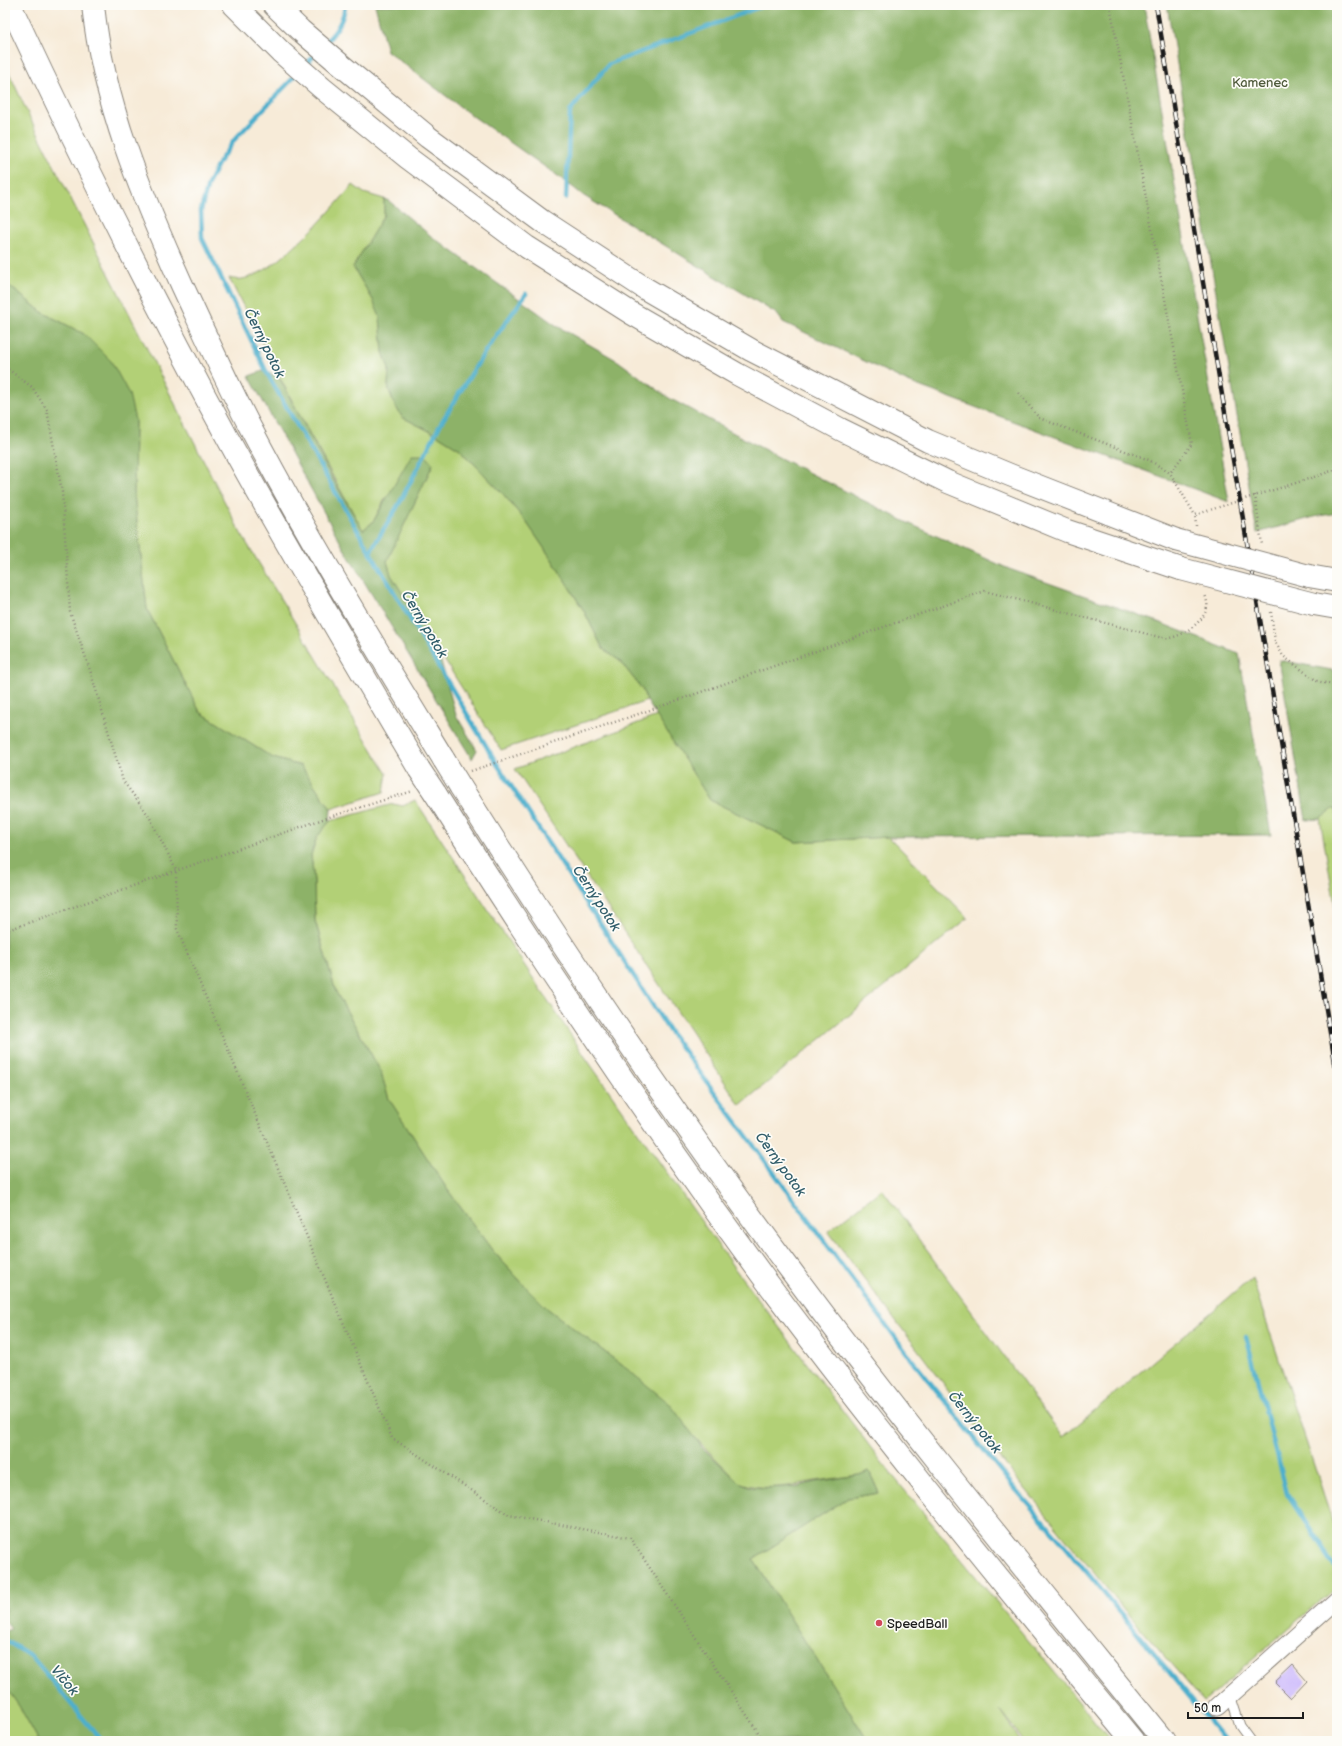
<svg xmlns="http://www.w3.org/2000/svg" width="1342" height="1746" font-family="'Balsamiq Sans',sans-serif">
	<rect width="100%" height="100%" fill="#fdfcf7"/>
	<filter id="ink" filterUnits="userSpaceOnUse"><feTurbulence type="fractalNoise" baseFrequency=".025" numOctaves="2"/><feDisplacementMap in="SourceGraphic" scale="8" xChannelSelector="R" yChannelSelector="G"/><feConvolveMatrix kernelMatrix="1 2 1 2 8 2 1 2 1" color-interpolation-filters="sRGB"/></filter>
	<filter id="wash" filterUnits="userSpaceOnUse"><feTurbulence type="fractalNoise" baseFrequency=".012" numOctaves="4" result="noise"/><feDisplacementMap in="SourceGraphic" scale="16" xChannelSelector="R" yChannelSelector="G"/><feGaussianBlur stdDeviation="0.9" result="paint"/><feColorMatrix in="noise" values="0 0 0 0 0 0 0 0 0 0 0 0 0 0 0 0 0 1.4 0 .05"/><feComposite in="paint" operator="in"/></filter>
	<g filter="url(#wash)">
		<rect width="100%" height="100%" fill="#f7ebd8"/>
		<path fill="#b2d076" stroke="#677649" d="M5,64L29,116L240,532L387,774L384,792L331,809L301,766L273,758L200,712L147,609L134,495L135,420L111,361L84,334L42,312L8,285L5,281Z
			M353,185L364,193L384,199V215L353,267L373,300L380,317L383,352L389,369L388,386L393,402L402,417L439,436L460,449L504,495L527,523L553,561L584,611L603,649L620,661L642,689L647,701L501,750L391,575L387,561L433,464L385,499L373,522L363,530C316,448 272,363 229,278C233,279 238,280 242,279C277,274 330,211 353,185Z
			M657,716L710,800L796,842L889,837L968,918L740,1105L515,769Z
			M415,800L588,1061L735,1269L884,1465L1111,1741H1024L1000,1710L1021,1741H868L753,1559L848,1498L879,1493L869,1471L859,1475C844,1477 830,1479 815,1481C789,1486 764,1492 739,1482L627,1369L548,1309L524,1285L492,1250L447,1189L389,1099L380,1070L336,992L315,920L314,881L311,855L317,837L330,821L393,804L403,806Z
			M1333,809H1337V916L1320,819Z
			M882,1189L1063,1437L1252,1278L1337,1535V1586L1204,1702L1131,1618L996,1453L828,1231Z
			M5,1686L19,1705L39,1741H5Z"/>
		<path fill="#8db267" stroke="#546742" d="M375,5H1144L1229,502L908,382L783,322L777,314L584,196L565,181L467,112L387,51Z
			M1167,5H1337V513L1314,517L1257,533Z
			M384,199L389,201L431,236L557,326L618,361L669,398L780,458L908,523L1009,569L1153,620L1239,654L1271,835L889,837L796,842L710,800L647,701L642,689L620,661L603,649L584,611L553,561L527,523L504,495L460,449L439,436L402,417L393,402L388,386L389,369L383,352L380,317L373,300L353,267L384,215Z
			M5,281L8,285L42,312L84,334L111,361L129,394L135,420L134,495L147,609L200,712L273,758L301,766L331,809L330,821L317,837L311,855L314,881L315,921L336,992L380,1070L389,1099L447,1189L492,1250L524,1285L548,1309L627,1369L670,1404L702,1447L739,1482L751,1487L767,1488L799,1486L815,1482L859,1475L869,1471L879,1493L848,1498L753,1559L868,1741H39L19,1706L5,1686V1631L11,1629L5,1621Z
			M263,371L279,377L333,479L363,530L373,522L412,454H425L433,464L387,561L391,575L438,651L456,715L477,750L472,759L343,547L249,376Z
			M1279,660L1337,671V809H1333L1320,819L1306,820Z"/>
		<g fill="none" stroke-linecap="round" stroke-linejoin="round">
			<path stroke="#4dafcc" stroke-width="4.5" d="M325,43C336,32 344,20 345,5
				M305,65L318,52
				M297,74L235,139L219,162L208,184L201,210L202,238L268,375L370,552L497,764L670,1032L909,1356L1011,1484L1066,1547L1226,1741
				M566,198L570,111L609,64L765,5
				M370,552L399,504L441,423L486,350L526,294
				M1246,1336L1287,1493L1337,1570
				M5,1640L31,1656L102,1741"/>
		</g>
		<g id="blocks">
			<path fill="#c7b3fd" d="M1293,1665L1307,1681L1291,1698L1275,1682Z"/>
		</g>
	</g>
	<g filter="url(#ink)">
		<use href="#blocks" fill-opacity="0" stroke="#8a847a" stroke-width="1"/>
		<g fill="none" stroke-linecap="round" stroke-linejoin="round">
			<g stroke="#8a847a" stroke-width="11">
				<path id="lane" d="M1230,1695L1240,1726L1251,1741"/>
			</g>
			<g stroke="#8a847a" stroke-width="19">
				<path id="street" d="M1217,1707L1337,1600"/>
			</g>
			<g stroke="#8a847a" stroke-width="24">
				<path id="highway" d="M10,5C78,151 150,295 227,437C288,549 354,659 419,769
					M93,5C103,103 142,196 182,285C204,332 225,379 249,425C309,540 377,650 444,760
					M234,5L282,53L322,88L408,158L527,247L631,313L737,374L840,429L948,482L1067,531L1181,569
					M274,5L300,30L341,65L428,137L542,221L646,289L751,350L928,441L1010,475L1176,540
					M1309,576L1337,581
					M1314,604L1337,608
					M460,786C563,949 670,1109 786,1264C907,1427 1036,1583 1164,1741
					M435,793C539,958 648,1120 764,1278C882,1436 1007,1589 1133,1741"/>
			</g>
			<path stroke="#8a847a" stroke-width="2.5" stroke-dasharray="1 3" stroke-linecap="butt" d="M1110,5L1192,444L1170,473
				M5,367L32,387L47,410L62,492L70,612L90,670L123,781L149,816L176,870L177,929L392,1438L509,1515L630,1538L764,1741
				M1019,393L1039,418L1149,460L1170,473L1195,515
				M1255,495L1262,545
				M1196,526L1195,515C1242,499 1290,486 1337,469
				M1271,612L1275,641L1283,656L1317,681L1337,686
				M471,771L656,708L985,591L1151,635C1156,636 1164,639 1169,638C1183,636 1205,621 1207,607C1208,604 1206,598 1205,594
				M5,931L323,819L413,791"/>
			<use href="#lane" stroke="#fff" stroke-width="9"/>
			<use href="#street" stroke="#fff" stroke-width="17"/>
			<use href="#highway" stroke="#fff" stroke-width="22"/>
			<g stroke="#1c1c1c" stroke-width="4.5">
				<path id="rail" d="M1156,5L1337,1074"/>
			</g>
			<use href="#rail" stroke="#fdfcf7" stroke-width="3" stroke-dasharray="9" stroke-linecap="butt"/>
			<g stroke="#8a847a" stroke-width="24" stroke-linecap="butt">
				<path id="highway-bridge" d="M1176,540L1309,576
					M1181,569L1314,604
					M444,760L460,786
					M419,769L435,793"/>
			</g>
			<use href="#highway-bridge" stroke="#fff" stroke-width="22"/>
		</g>
	</g>
	<circle fill="#d1495b" stroke="#fdfcf7" stroke-width="1.5" cx="879" cy="1623" r="4"/>
	<g text-anchor="middle" stroke-width="3.5" stroke-linejoin="round" paint-order="stroke">
		<g font-size="13" fill="#505b3c" stroke="#fdfcf7">
			<text x="1260" y="87">Kamenec</text>
		</g>
		<g font-size="13" fill="#1c1c1c" stroke="#fdfcf7" text-anchor="start">
			<text x="887" y="1628">SpeedBall</text>
		</g>
		<g font-size="14" font-style="italic" fill="#325e6b" stroke="#fdfcf7">
			<text transform="translate(265 343) rotate(64)" y="5">Černý potok</text>
			<text transform="translate(425 624) rotate(59)" y="5">Černý potok</text>
			<text transform="translate(597 898) rotate(57)" y="5">Černý potok</text>
			<text transform="translate(781 1164) rotate(54)" y="5">Černý potok</text>
			<text transform="translate(975 1422) rotate(51)" y="5">Černý potok</text>
			<text transform="translate(65 1680) rotate(50)" y="5">Vlčok</text>
		</g>
	</g>
	<rect width="1342" height="1746" fill="none" stroke="#fdfcf7" stroke-width="20"/>
	<path d="M1188 1712v6h115v-6" fill="none" stroke="#1c1c1c" stroke-width="2"/>
	<text x="1194" y="1712" font-size="12" fill="#1c1c1c" stroke="#fdfcf7" stroke-width="3" paint-order="stroke">50 m</text>
</svg>
